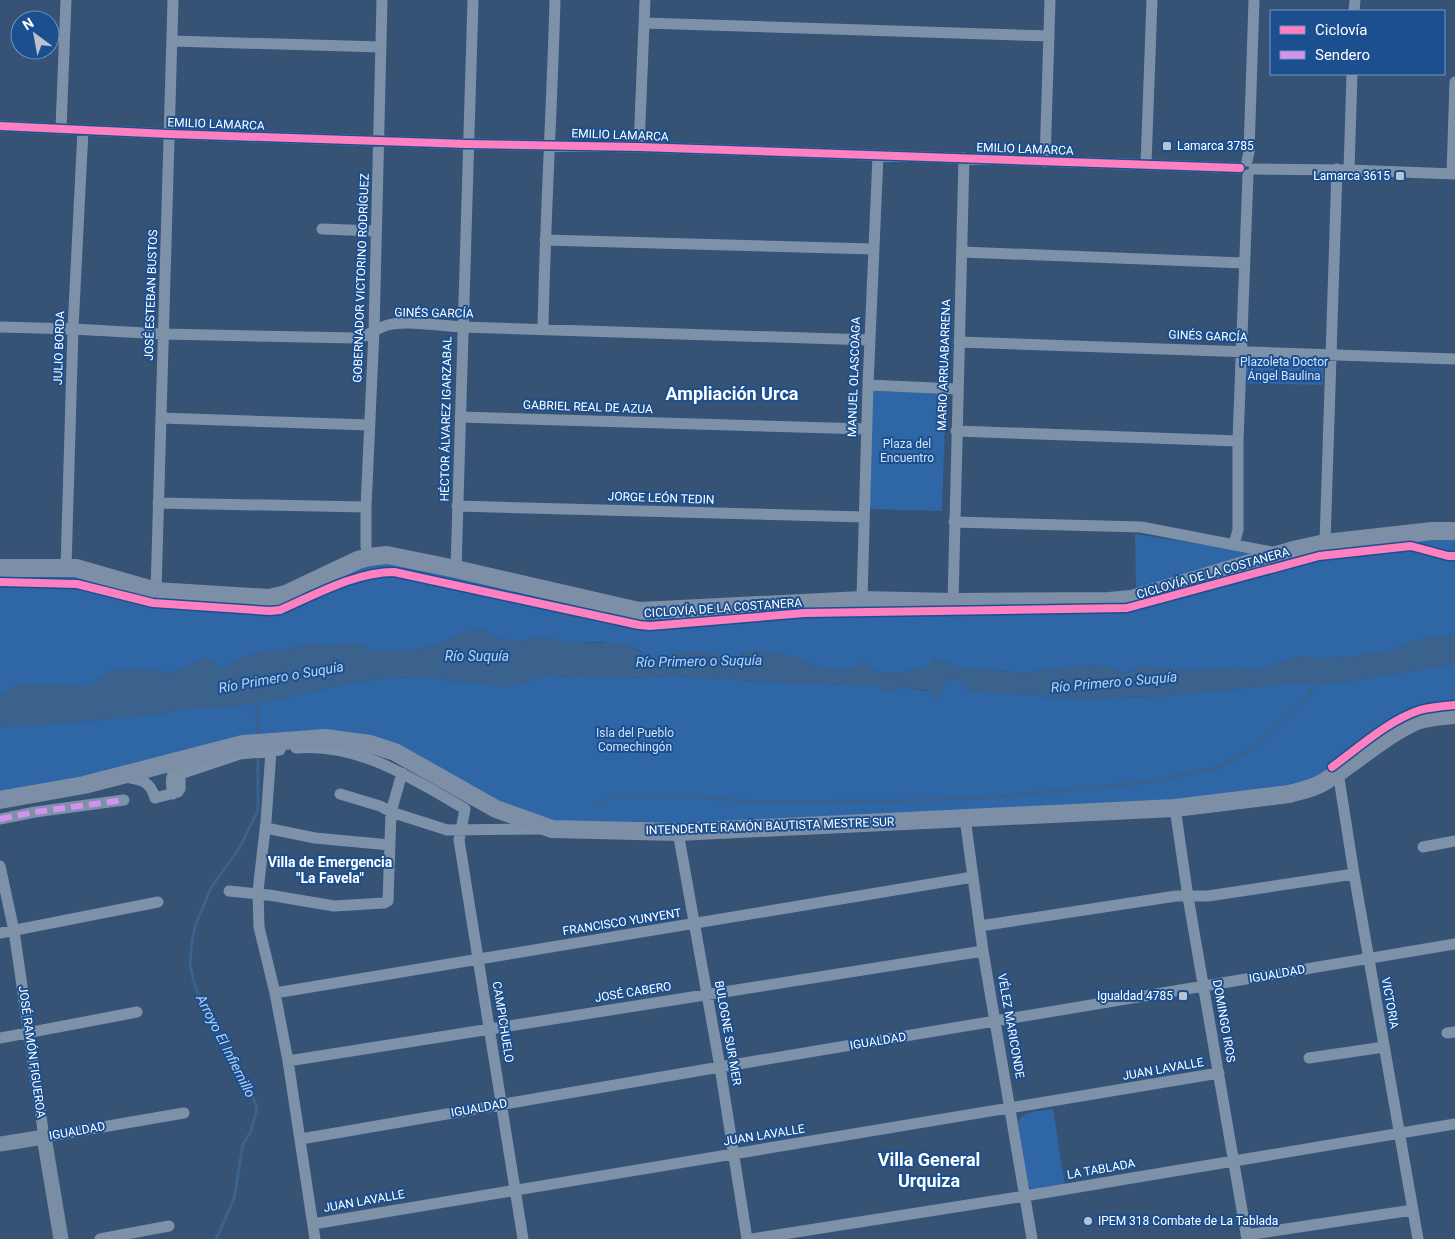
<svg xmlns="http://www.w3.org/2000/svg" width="1455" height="1239" font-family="Roboto,sans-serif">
	<rect width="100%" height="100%" fill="#365274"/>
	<path fill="#2f66a5" d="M1244,354L1324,356L1323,385L1243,383Z
		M873,391L946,393L942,511L869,509Z
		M1455,531V635L1424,638L1385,652H1367L1361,656L1315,659L1299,656L1268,667L1249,671L1239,667L1197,671L1142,667L1123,674L1110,667L1085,665L1025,673L961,668L935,659L929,666L904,672L879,673L864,663L849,670L824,668L798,661L781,663L770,661L757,655L737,658L676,652L657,660L634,648L601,642L571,643L542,637L517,642L497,638L481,629L461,633L437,646L410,650L373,651L355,643L330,646L313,644L281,650L257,652L220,669L207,657L172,673L139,669L112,671L88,686H57L0,694V568H66L156,591L269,598L369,557L632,610L1109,601L1279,553Z
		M1135,534L1258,553L1136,592Z
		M1455,664V715L1435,717L1321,784L1175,808L552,829L408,759L325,738L0,800V728L134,717L187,709L271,701L354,682L390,678L420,677L509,687L546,676L621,678L674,676L755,681L763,680L781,683L879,686L890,693L901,686L930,692L946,679L960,680L969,691L1068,698L1164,696L1284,684L1340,683Z
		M1053,1109L1065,1186L1034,1190L1031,1189L1028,1185L1018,1122C1023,1110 1041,1111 1053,1109Z"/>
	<path fill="#3b618d" d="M481,629L497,638L517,642L542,637L571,643H622L657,660L676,652L699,651L737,658L757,655L770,661L781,663L798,661L824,668L849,670L864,663L879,673L904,672L929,666L935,659L961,668L998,671L1025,673L1085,665L1110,667L1123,674L1142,666L1197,671L1239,667L1249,671L1268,667L1299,656L1315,659L1361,656L1367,652H1385L1424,638L1455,635V664L1340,683L1284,684L1164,696L1068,698L969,691L960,680L946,679L939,701L930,691L901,686L890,693L879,686L781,683L763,680L755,681L674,676L621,678L546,676L509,687L420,677L390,678L354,682L271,701L228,708L187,709L134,717L0,728V694H2L16,683L88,686L112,671L139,669L172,673L207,657L220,669L257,652L281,650L313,644L330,646L355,643L373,651L410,650L437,646L461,633Z"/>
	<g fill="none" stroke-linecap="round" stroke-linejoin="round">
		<path stroke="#3b618d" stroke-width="3" d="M257,700L258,738
			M596,806L609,798L623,795L664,797L689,796L754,802L896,801L983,798L1149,782L1219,767L1257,746L1308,696L1318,680
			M216,1239L234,1199L243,1144L251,1131L257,1108L250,1090L204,1011L193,979L190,964L192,942L195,926L212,886L240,847L258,810V755"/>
		<path stroke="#3b618d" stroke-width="18" d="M747,660L761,659L800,667"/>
		<path stroke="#7d92a8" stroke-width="11" d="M1354,11L1355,0
			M645,23L1049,36
			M172,41L381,47
			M0,126L169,134L467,144L639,147L1240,168
			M61,128L66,0
			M639,147L645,0
			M1247,161L1249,152L1254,0
			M1045,162L1050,0
			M1146,164L1152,0
			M1254,169L1349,170L1455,174
			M1349,170L1352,74
			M1452,174L1455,82
			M322,229L376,231
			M545,240L873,249
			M962,252L1244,263
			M0,327L73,329L163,334L356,338C368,337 376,328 388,325C407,320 441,326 462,327L869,340
			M543,329C545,219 552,110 555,0
			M959,342L1455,359
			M868,385L957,389
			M460,417L866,429
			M161,418L369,425
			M956,431L1238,441
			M158,503L366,507
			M457,506L864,517
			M954,522L1141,527L1277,553
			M1325,543L1337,169
			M1234,544L1238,530V441L1248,175
			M369,557L366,547V507L374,331L382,0
			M66,568L73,329L83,130
			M456,569L473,0
			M156,591L173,0
			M862,600L868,385L878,156
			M953,602L964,158
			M296,748C358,742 413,779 465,809L459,840L523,1239
			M271,751L266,821L258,891L259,927L275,993L288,1061L315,1239
			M1338,772L1354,874L1418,1239
			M124,777C141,780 150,780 155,798L178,792L180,789V776L183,773L240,754L280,750
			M173,794C170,782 170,773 181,765
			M340,794L380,806L391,812L447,830L543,829
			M1175,808L1188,897L1247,1239
			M965,818L983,951L1032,1239
			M0,819L35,812L124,800
			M266,828L315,838L390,845
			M678,832L720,1067L747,1239
			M1423,847L1455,841
			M0,866L14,931L44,1137L184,1113
			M229,891L269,895L334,906L384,903L388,901L391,812L402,773
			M980,926L1176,896H1208L1354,874
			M0,933L158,902
			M275,993L973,877
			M1447,1033L1455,1032
			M0,1038L137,1012
			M1309,1058L1384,1047
			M288,1061L983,951
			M301,1139L720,1067L1455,944
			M313,1224L1219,1073
			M1246,1235L1413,1210
			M100,1239L169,1226
			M752,1239L1025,1196L1455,1124"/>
		<path stroke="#798da4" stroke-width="15" d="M0,1144L44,1137L61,1239"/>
		<path stroke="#7d8ea7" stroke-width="18" d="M0,568H76L156,591L269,598L286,594L358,560L369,557L387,555L456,569L639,611L862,600L953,602L1109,601L1131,599L1293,550L1325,543L1432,531H1455
			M0,800L84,785L243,744L325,738L370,744L395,752L496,809L552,829L678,832L1175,808L1289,794C1300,791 1312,789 1322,783C1353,765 1384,735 1417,721C1429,717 1442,716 1455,715"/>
		<path stroke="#d193ec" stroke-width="6" stroke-dasharray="12 6" stroke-linecap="butt" d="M0,819L35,812L124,800"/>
		<g stroke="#1b4f8f" stroke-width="11">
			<path id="cycleway" d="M0,126L169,134L467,144L639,147L1240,168
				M0,582L77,584L153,603L270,611L280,610C315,595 355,572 394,572L639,625L650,626L805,613L1127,608L1319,556L1411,546L1448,556H1455
				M1332,767C1358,748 1389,720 1420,710C1431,707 1444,706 1455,705"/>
		</g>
		<use href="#cycleway" stroke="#ff80c0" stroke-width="8"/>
	</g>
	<g fill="#b9c2ce" stroke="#1b4f8f" stroke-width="2">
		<rect x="1162" y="141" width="10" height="10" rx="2.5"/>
		<rect x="1395" y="171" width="10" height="10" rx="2.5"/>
		<rect x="1178" y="991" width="10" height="10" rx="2.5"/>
		<circle cx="1088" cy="1221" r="5"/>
	</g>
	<g text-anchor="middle" stroke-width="4" stroke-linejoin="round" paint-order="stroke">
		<g font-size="12" fill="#fff" stroke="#1b4f8f">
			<text transform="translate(216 124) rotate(2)" y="4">EMILIO LAMARCA</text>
			<text transform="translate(620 135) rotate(2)" y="4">EMILIO LAMARCA</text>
			<text transform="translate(1025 149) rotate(2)" y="4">EMILIO LAMARCA</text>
			<text transform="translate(361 278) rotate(-88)" y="4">GOBERNADOR VICTORINO RODRÍGUEZ</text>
			<text transform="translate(151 295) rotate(-88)" y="4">JOSÉ ESTEBAN BUSTOS</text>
			<text transform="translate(434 313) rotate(1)" y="4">GINÉS GARCÍA</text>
			<text transform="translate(1208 336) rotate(2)" y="4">GINÉS GARCÍA</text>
			<text transform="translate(59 348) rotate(-88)" y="4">JULIO BORDA</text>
			<text transform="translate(944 365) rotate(-88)" y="4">MARIO ARRUABARRENA</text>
			<text transform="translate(854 377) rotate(-88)" y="4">MANUEL OLASCOAGA</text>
			<text transform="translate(588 407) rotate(2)" y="4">GABRIEL REAL DE AZUA</text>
			<text transform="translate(446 419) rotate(-89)" y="4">HÉCTOR ÁLVAREZ IGARZABAL</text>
			<text transform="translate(661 498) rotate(2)" y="4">JORGE LEÓN TEDIN</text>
			<text transform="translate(1213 573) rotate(-16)" y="4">CICLOVÍA DE LA COSTANERA</text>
			<text transform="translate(723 608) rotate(-4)" y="4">CICLOVÍA DE LA COSTANERA</text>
			<text transform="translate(770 826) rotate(-2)" y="4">INTENDENTE RAMÓN BAUTISTA MESTRE SUR</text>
			<text transform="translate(622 922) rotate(-9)" y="4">FRANCISCO YUNYENT</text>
			<text transform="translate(1277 974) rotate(-10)" y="4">IGUALDAD</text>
			<text transform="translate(633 992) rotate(-9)" y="4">JOSÉ CABERO</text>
			<text transform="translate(1390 1003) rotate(80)" y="4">VICTORIA</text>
			<text transform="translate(1224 1021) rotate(80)" y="4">DOMINGO IROS</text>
			<text transform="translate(503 1022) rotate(81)" y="4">CAMPICHUELO</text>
			<text transform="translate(1011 1026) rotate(80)" y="4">VÉLEZ MARICONDE</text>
			<text transform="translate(728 1033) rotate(80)" y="4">BULOGNE SUR MER</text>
			<text transform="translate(878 1041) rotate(-9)" y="4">IGUALDAD</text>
			<text transform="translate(32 1052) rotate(82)" y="4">JOSÉ RAMÓN FIGUEROA</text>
			<text transform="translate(1163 1069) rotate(-10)" y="4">JUAN LAVALLE</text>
			<text transform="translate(479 1108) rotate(-10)" y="4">IGUALDAD</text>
			<text transform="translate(77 1131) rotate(-10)" y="4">IGUALDAD</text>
			<text transform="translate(764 1135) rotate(-9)" y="4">JUAN LAVALLE</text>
			<text transform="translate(1101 1169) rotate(-10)" y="4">LA TABLADA</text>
			<text transform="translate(364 1201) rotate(-10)" y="4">JUAN LAVALLE</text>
		</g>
		<g font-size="12" fill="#fff" stroke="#1b4f8f" text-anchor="start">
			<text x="1177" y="150">Lamarca 3785</text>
			<text x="1390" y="180" text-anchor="end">Lamarca 3615</text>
			<text x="1173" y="1000" text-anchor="end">Igualdad 4785</text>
			<text x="1098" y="1225">IPEM 318 Combate de La Tablada</text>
		</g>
		<g font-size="12" fill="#cfe3fa" stroke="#1b4f8f">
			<text x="1284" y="366">Plazoleta Doctor<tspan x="1284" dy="14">Ángel Baulina</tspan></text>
			<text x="907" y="448">Plaza del<tspan x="907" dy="14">Encuentro</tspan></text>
			<text x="635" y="737">Isla del Pueblo<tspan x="635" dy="14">Comechingón</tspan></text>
		</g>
		<g font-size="14" font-style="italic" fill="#b5d3f5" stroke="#1b4f8f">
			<text x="477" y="661">Río Suquía</text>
			<text transform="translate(699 661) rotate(-1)" y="5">Río Primero o Suquía</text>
			<text transform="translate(281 677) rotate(-10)" y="5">Río Primero o Suquía</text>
			<text transform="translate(1114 682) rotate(-5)" y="5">Río Primero o Suquía</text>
			<text transform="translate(226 1046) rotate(63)" y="5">Arroyo El Infiernillo</text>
		</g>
		<g font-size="14" font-weight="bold" fill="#fff" stroke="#1b4f8f">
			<text x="330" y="867">Villa de Emergencia<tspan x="330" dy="16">"La Favela"</tspan></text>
		</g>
		<g font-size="18" font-weight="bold" fill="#fff" stroke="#1b4f8f">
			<text x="732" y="400">Ampliación Urca</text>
			<text x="929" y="1166">Villa General<tspan x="929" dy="21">Urquiza</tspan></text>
		</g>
	</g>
	<rect x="1270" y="10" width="175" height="65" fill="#1b4f8f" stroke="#7695bc"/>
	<rect x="1280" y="26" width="25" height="8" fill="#ff80c0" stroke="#7695bc"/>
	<text x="1315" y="35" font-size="15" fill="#ffffff">Ciclovía</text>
	<rect x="1280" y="51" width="25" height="8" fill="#d193ec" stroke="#7695bc"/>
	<text x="1315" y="60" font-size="15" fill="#ffffff">Sendero</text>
	<g transform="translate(35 35) rotate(328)"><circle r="24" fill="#1b4f8f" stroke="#7695bc"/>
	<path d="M0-4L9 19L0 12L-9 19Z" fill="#b9c2ce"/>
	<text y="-8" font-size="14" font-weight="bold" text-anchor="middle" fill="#ffffff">N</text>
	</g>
</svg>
